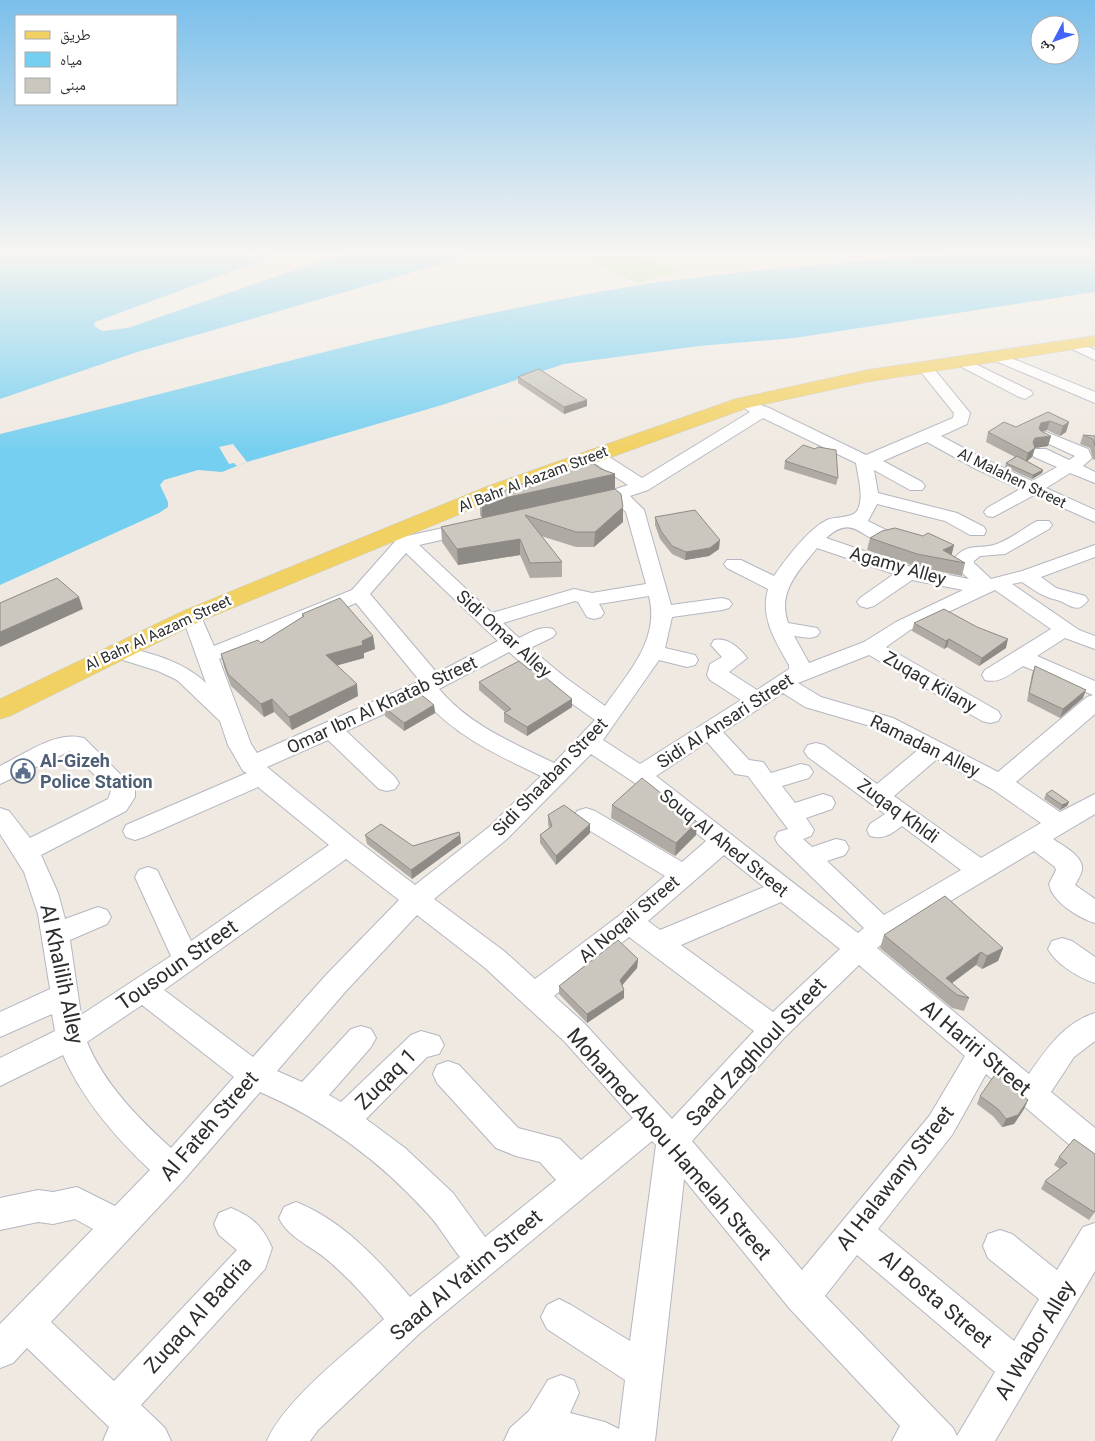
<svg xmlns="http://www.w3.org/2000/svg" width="1095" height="1441" font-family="Roboto,'Noto Naskh Arabic',sans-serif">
	<rect width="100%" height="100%" fill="#efe9e1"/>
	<path fill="#b6e59e" d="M571,251H633L678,272L637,283Z"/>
	<path fill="#75cff0" d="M0,251H287L95,322L94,326L102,331L128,328L350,251H487L137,352L0,399Z
		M976,251H1095V292L794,338L699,346L564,364L442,405L247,462L222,472L198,470L164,480L160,485L168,502V507L159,513L0,585V434C196,387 390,330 588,294C716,270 846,264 976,251Z"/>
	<path fill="#efe9e1" d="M233,444L247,462L237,466L234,463L229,464L219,447Z"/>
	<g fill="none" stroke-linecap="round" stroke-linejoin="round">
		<g stroke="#b4b7c1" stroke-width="2">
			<path id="minor" d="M1075,341L1095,350V360L1070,348L1068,345L1070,342Z
				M996,352L1095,392V403L991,359L989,356L991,353Z
				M961,357L1031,391L1033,394L1025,399L1019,397L956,364L954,361L956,358Z
				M925,362L930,364L970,413L967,424L941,436L986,460L1032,481L1057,467L1034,457L1032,453L1034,449H1046L1069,460L1075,456L1040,440L1038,437L1040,434L1046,432L1088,449L1092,458L1083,466L1095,472V483L1070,473L1046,488L1095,510V522L1034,495L993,517L987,516L984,512L987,508L1020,489L974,468L927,442L883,461L922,482L925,486L922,490H910L874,470L878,493L957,513L984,527L986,531L984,535H970L945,521L877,504L868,521L890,532L892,536L890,540C862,547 857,510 826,538L914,568L969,579L958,569L954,559C966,543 978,549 994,545C1008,541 1024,528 1037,521H1049L1052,525L1049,529L1005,554L980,556L974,561V563L991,579L1022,571L1095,545V557L1041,577L1056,588L1085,596L1088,600C1077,616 1069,603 1057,600C1043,597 1034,590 1022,582L1012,584L1079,630L1095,636V649L1065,638L1037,656L1095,681V714L1016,782L1060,812L1095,794V814L1053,839C1063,846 1084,856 1082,870C1081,875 1077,881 1075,885L1095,899V923C1079,918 1052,902 1049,884L1056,870L1055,867L1034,851L892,936L877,948L1029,1074C1047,1048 1064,1023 1095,1013V1041L1074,1057L1051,1092L1095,1128V1161L1084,1157L986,1074L952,1135L878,1229L1014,1341L1039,1299L988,1258L983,1246L988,1234L1000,1230L1012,1234L1057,1270L1083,1227L1095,1223V1271L995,1441H892L900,1426L790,1309L684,1179L655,1441H504L510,1428L529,1411L548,1380L561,1375L574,1380L579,1393L570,1413L605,1422L619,1429L625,1380L547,1329L541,1317L547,1305L559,1299L571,1305L630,1341L656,1145L652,1141L420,1333L318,1430L310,1441H267C284,1400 350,1350 384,1319C366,1297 347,1276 325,1258C309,1245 288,1237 279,1218L284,1207L296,1202C342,1220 379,1260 410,1297L460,1257C449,1243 440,1227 428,1214C380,1161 325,1120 260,1092L183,1181L51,1322L114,1381L237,1250L219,1235L214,1224L219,1213L231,1208C253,1217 263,1227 272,1248L265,1269L141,1405L165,1428L171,1441H103L109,1427L27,1348L13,1363L0,1368V1324L93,1229L75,1219L53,1224L38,1222L0,1230V1198L38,1190L53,1192L77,1187L115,1206L150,1170C115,1137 83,1100 63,1055L0,1086V1058L55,1031L52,1014L0,1037V1012L50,989L38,914L24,872L0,834V808L9,811L30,838L108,799L111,791L70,751L0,784V766C25,754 56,730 84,738L135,789V797L126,811L41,855L58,893L65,919L98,907L107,910L111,917L107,924L70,940L81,1015L171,956L135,877L139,870L148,867L157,870L191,941L329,845L258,787L144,837L135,840L126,837L123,831L126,825L247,773L243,771L228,745L220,721L177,680L158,671L110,656L106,651L110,646L117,645C149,653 182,660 206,683L182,616L185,612L192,610L199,612L214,646L352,590L398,538L470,522L477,524L479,528L477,532L419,545L492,613L574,589L592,593L646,584L626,512L615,501L607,503L601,502L598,498L601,494L628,485L588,459L586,455L588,451H600L642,478L750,412L742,406L750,401L769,408L866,455L953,418L954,413L917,367ZM763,418L856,463C858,477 864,496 858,509C854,519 836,516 827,520C808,529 786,559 774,576L741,560H727L724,564L727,568L768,589C760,618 775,640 789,665V669L757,690L729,672L747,658C739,647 727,637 714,640L711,645L722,657L710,664L707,675L710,680L741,700L640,764L603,740L659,660L687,667L695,665L698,660L695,655L665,648L672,617L722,610L729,608L732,604L729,600L722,598L671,605L644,510L630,496L648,490ZM817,548L894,574L860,598L857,602L860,606L867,608L874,606L912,580L963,590L896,622L864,642L809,663L794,636L810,638L817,636L820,632L817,628L788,623C777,591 799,571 817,548ZM406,553L498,641L437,673L370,594ZM995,590L1051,629L985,670L982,675L985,680C1000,684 1011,673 1023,666L1093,695L1087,697L998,772L893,718L821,697L798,683L869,655L982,721L990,723L998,721L1001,716L998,711L886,647L910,630ZM649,596C660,639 629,672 605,706L566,678L530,648L553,637L556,633L553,629C541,625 530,633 519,638L503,623L575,601L578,602L587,617L594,619L601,617L604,613L599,604ZM356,603L420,681L257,753L251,744L219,659ZM509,652L550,688L595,720L554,763C513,743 469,725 439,689ZM783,693L805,707L877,728L919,749L877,784L824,745L816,743L808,745L804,751L808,757L885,814L870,824L867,830L870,836C884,840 891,834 902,826L961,870L884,915L827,861L845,855L849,848L845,841L836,839L812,847L803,839L811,836L814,830L806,818L832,809L835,803L832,797L823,794L795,803L782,786L809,778L813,772L809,766L801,764L771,773L763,762L749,760L723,732ZM422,697C453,735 497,755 541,776L489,827L415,885L355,839L267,767L328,740L379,789L387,791L395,789L399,783L395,777L346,731ZM707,742L735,774L748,776L788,829L778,832L775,838L778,844L864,928L858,933L656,776ZM591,754L632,781L706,841L682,862L595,811L586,808L577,811L574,817L577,823L665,876L620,915L535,979L504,951L434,899L507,839ZM937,759L992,789L1041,823L981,858L894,796ZM724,855L764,887L660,930L648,921ZM346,859L399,900L326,975L253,1057L164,990ZM781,902L840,949L773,1012L681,945ZM417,915L484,967L564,1041L633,1118L581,1160L560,1139L518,1128L459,1065L448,1061L437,1065L433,1074L437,1083L496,1148L516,1156L540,1162L556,1180L485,1237L453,1193L405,1148L366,1119L427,1057L439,1054L444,1045L439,1036L421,1031L411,1035L341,1102L329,1095L371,1047L376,1038L371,1029L361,1026L351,1029L302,1082L277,1071L346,991ZM629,937L754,1031L672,1119L584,1023L554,996ZM859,965L965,1056L930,1115L802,1270L692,1141L784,1038ZM142,1005L234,1077L171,1148C138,1118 104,1084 87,1042ZM857,1255L995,1372L957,1436L953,1428L825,1296Z
				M1062,938L1072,941L1095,957V983C1079,978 1056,964 1048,949L1052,941Z"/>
		</g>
		<g stroke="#c9c9c9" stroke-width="1">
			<path id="major" d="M1095,336V346L867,382L747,408L504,496L201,621L10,716L0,719V699L183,611L488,486L735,399L867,370Z"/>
		</g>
		<use href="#minor" fill="#fff" fill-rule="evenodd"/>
		<use href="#major" fill="#f2d163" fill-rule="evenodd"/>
	</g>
	<path fill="#afaba4" d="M518,377L587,400V406L564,414L518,383Z
		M1048,412L1069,422L1066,432L1060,436L1047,430L1042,432L1051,436L1048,446L1035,448L1032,457L1027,461L1043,470L1042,473L1032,479L1005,467L1006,463L1015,457L986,442L988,432L1016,427Z
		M1083,435L1095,436V460L1093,459L1090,448L1080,444Z
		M785,461L838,478L836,485L784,469Z
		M601,469L615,474V489L623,522L594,547H576L541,536L562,562V577L530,578L520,555L458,565L442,542L441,527L482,518L480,515V500Z
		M655,517L719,549L709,556L685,560L672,554L660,539L655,525Z
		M870,538L954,545L951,555L965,563L962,576L914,566L867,550Z
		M302,614L373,636L375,649L364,653V658L337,665L358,696L292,730L274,712L264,717L231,686L224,667L221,654L261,643L302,618Z
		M914,623L1006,648L979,666L947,647L944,649L912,631Z
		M1035,666L1083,698L1060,718L1027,701L1032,674Z
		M479,682L572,699V707L527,736L504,722V713L505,712L479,690Z
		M434,705L435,713L404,731L385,716L384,707Z
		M1046,794L1069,802L1067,806L1060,810L1044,799Z
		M612,805L697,822L696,835L675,856L611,818Z
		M548,815L590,833L556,865L540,843V835L549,828L548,824Z
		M365,835L413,846L460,835L461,843L412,879L367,844Z
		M884,935L1003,948L998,961L982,969L976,965L951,983L969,998L964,1011L952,1008L880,948Z
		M638,959L637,968L622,985L624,990V998L587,1023L559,994V986Z
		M980,1096L1028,1100L1024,1109L1014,1124L1002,1127L994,1117L977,1104Z
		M1074,1139L1095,1212L1089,1220L1041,1189L1045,1181L1060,1169L1054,1165L1059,1157Z"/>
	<path fill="#8e8b86" d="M587,400V406L564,414V407Z
		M1050,421L1047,430L1038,433L1041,423Z
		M1069,422L1066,432L1060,436L1063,426Z
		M1051,436L1048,446L1035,448L1032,457L1025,463L1028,453L1035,438Z
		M1043,470L1042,473L1032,479L1033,475Z
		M615,474V490L482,518V503Z
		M623,507V522L594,547L595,532Z
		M520,539V555L458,565L457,549Z
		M720,540L719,549L709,556L685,560L686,552Z
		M954,545L951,557L943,550Z
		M79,597L83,609L0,647V632Z
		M373,636L375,649L364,653V658L328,668L326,655Z
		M949,639L947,647L944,649L946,641Z
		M1008,639L1006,648L979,666L982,658Z
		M357,684L358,696L292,730L289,717Z
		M1086,690L1083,698L1060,718L1063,709Z
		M272,699L274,712L264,717L261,704Z
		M572,699V707L527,736V727Z
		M434,705L435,713L404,731V723Z
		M1069,802L1067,806L1060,810L1062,805Z
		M697,822L696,835L675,856L676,843Z
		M590,824V833L556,865V856Z
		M460,835L461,843L412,879L411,870Z
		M1003,948L998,961L982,969L987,956Z
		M981,952L976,965L947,987L946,978Z
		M638,959L637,968L619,989L620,980Z
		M624,990V998L587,1023V1014Z
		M1028,1100L1024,1109L1014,1124L1002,1127L1006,1119Z"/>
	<path fill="#cbc7bf" stroke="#8e8b86" d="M539,369L587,400L564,407L518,377Z
		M1048,412L1069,422L1063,426L1050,421L1041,423L1039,428L1041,431L1051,436L1035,438L1033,442L1035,448L1028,453L988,432L1004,422L1016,427Z
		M1083,435L1095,436V446L1093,439Z
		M803,445L815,449L818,447L836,450L838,478L785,461Z
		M1017,456L1043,470L1033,475L1006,463Z
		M587,459L601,469L615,474L482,503L480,500Z
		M615,489L621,494L623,507L595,532H576L525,515L562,562L530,563L520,539L457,549L441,527Z
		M695,510L720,540L710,548L686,552L672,546L661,531L655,517Z
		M895,528L923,536L928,533L954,545L943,550L965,563L917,554L870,538L882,531Z
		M57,578L79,597L0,632V603Z
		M340,598L373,636L362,641L363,645L326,655L357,684L289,717L272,699L261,704L228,674L221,654L258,640L261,643L304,616L302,614Z
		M944,609L977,627L1008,639L982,658L949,639L946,641L914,623Z
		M519,661L530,670L534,668L572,699L527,727L504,713L511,709L479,682Z
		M1035,666L1086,690L1063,709L1029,693Z
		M418,692L434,705L404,723L384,707Z
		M642,778L697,822L676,843L612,805Z
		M1052,790L1069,802L1062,805L1046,794Z
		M564,805L590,824L556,856L540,835L552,826L548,815Z
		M381,824L413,846L459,832L460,835L411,870L365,835Z
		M945,896L1003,948L987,956L981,952L946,978L969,998L957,995L884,935Z
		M618,940L638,959L620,980L624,990L587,1014L559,986Z
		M996,1073L1028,1100L1018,1115L1006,1119L998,1109L980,1096Z
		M1074,1139L1095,1154V1211L1094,1212L1045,1181L1067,1163L1059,1157Z"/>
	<linearGradient id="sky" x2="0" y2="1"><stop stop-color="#7abfeb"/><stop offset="0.56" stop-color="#f8f5f2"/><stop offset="1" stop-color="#f8f5f2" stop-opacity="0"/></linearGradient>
	<rect width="1095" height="452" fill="url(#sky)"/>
	<defs>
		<g id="civic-ring" transform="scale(1.25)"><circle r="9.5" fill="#fff" stroke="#5c6f8a" stroke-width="1.5"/><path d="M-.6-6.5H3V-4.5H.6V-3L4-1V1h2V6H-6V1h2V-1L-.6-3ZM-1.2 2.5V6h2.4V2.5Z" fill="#5c6f8a"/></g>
	</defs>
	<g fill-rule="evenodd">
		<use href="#civic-ring" x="23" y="771"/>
	</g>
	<g text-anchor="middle" stroke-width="5" stroke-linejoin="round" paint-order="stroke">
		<g font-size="15" fill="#2e2e2e" stroke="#fff">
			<text transform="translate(1012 478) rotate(26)" y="5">Al Malahen Street</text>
			<text transform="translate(533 479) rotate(-21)" y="5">Al Bahr Al Aazam Street</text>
			<text transform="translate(158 633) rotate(-25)" y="5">Al Bahr Al Aazam Street</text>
		</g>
		<g font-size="18" fill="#2e2e2e" stroke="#fff">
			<text transform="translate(898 566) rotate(16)" y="6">Agamy Alley</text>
			<text transform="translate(504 634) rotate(42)" y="6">Sidi Omar Alley</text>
			<text transform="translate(930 682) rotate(30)" y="6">Zuqaq Kilany</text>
			<text transform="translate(382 705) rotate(-25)" y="6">Omar Ibn Al Khatab Street</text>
			<text transform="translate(725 721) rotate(-33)" y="6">Sidi Al Ansari Street</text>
			<text transform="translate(925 746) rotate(26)" y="6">Ramadan Alley</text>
			<text transform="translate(550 777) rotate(-46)" y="6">Sidi Shaaban Street</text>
			<text transform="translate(898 811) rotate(36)" y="6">Zuqaq Khldi</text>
			<text transform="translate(724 843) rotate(39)" y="6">Souq Al Ahed Street</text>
			<text transform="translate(629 919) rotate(-40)" y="6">Al Noqali Street</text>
		</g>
		<g font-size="18" font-weight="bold" fill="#4e5e75" stroke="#fff" text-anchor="start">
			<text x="40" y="767">Al-Gizeh<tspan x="40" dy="21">Police Station</tspan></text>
		</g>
		<g font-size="21" fill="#2e2e2e" stroke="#fff">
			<text transform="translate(177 965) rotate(-35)" y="7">Tousoun Street</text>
			<text transform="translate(62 974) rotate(78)" y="7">Al Khalilih Alley</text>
			<text transform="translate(976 1048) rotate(40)" y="7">Al Hariri Street</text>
			<text transform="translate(756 1052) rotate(-47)" y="7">Saad Zaghloul Street</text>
			<text transform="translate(386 1079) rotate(-45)" y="7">Zuqaq 1</text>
			<text transform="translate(209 1126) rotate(-49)" y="7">Al Fateh Street</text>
			<text transform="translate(669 1144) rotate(49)" y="7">Mohamed Abou Hamelah Street</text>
			<text transform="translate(895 1178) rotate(-52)" y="7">Al Halawany Street</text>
			<text transform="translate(466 1275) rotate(-40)" y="7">Saad Al Yatim Street</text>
			<text transform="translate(936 1299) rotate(40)" y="7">Al Bosta Street</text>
			<text transform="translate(198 1315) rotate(-48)" y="7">Zuqaq Al Badria</text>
			<text transform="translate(1035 1340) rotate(-59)" y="7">Al Wabor Alley</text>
		</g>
	</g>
	<rect x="15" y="15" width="162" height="90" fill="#ffffff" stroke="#ababab"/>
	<rect x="25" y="31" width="25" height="8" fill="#f2d163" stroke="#ababab"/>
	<text x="60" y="40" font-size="15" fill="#2e2e2e">طريق</text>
	<rect x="25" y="52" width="25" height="15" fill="#75cff0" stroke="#ababab"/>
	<text x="60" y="65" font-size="15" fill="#2e2e2e">مياه</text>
	<rect x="25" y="78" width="25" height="15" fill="#cbc7bf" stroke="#ababab"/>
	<text x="60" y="90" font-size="15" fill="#2e2e2e">مبنى</text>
	<g transform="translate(1055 40) rotate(229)"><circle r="24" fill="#ffffff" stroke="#ababab"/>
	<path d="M0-4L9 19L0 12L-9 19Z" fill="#4264fb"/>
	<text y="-8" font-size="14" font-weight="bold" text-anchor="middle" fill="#2e2e2e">ش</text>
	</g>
</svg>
